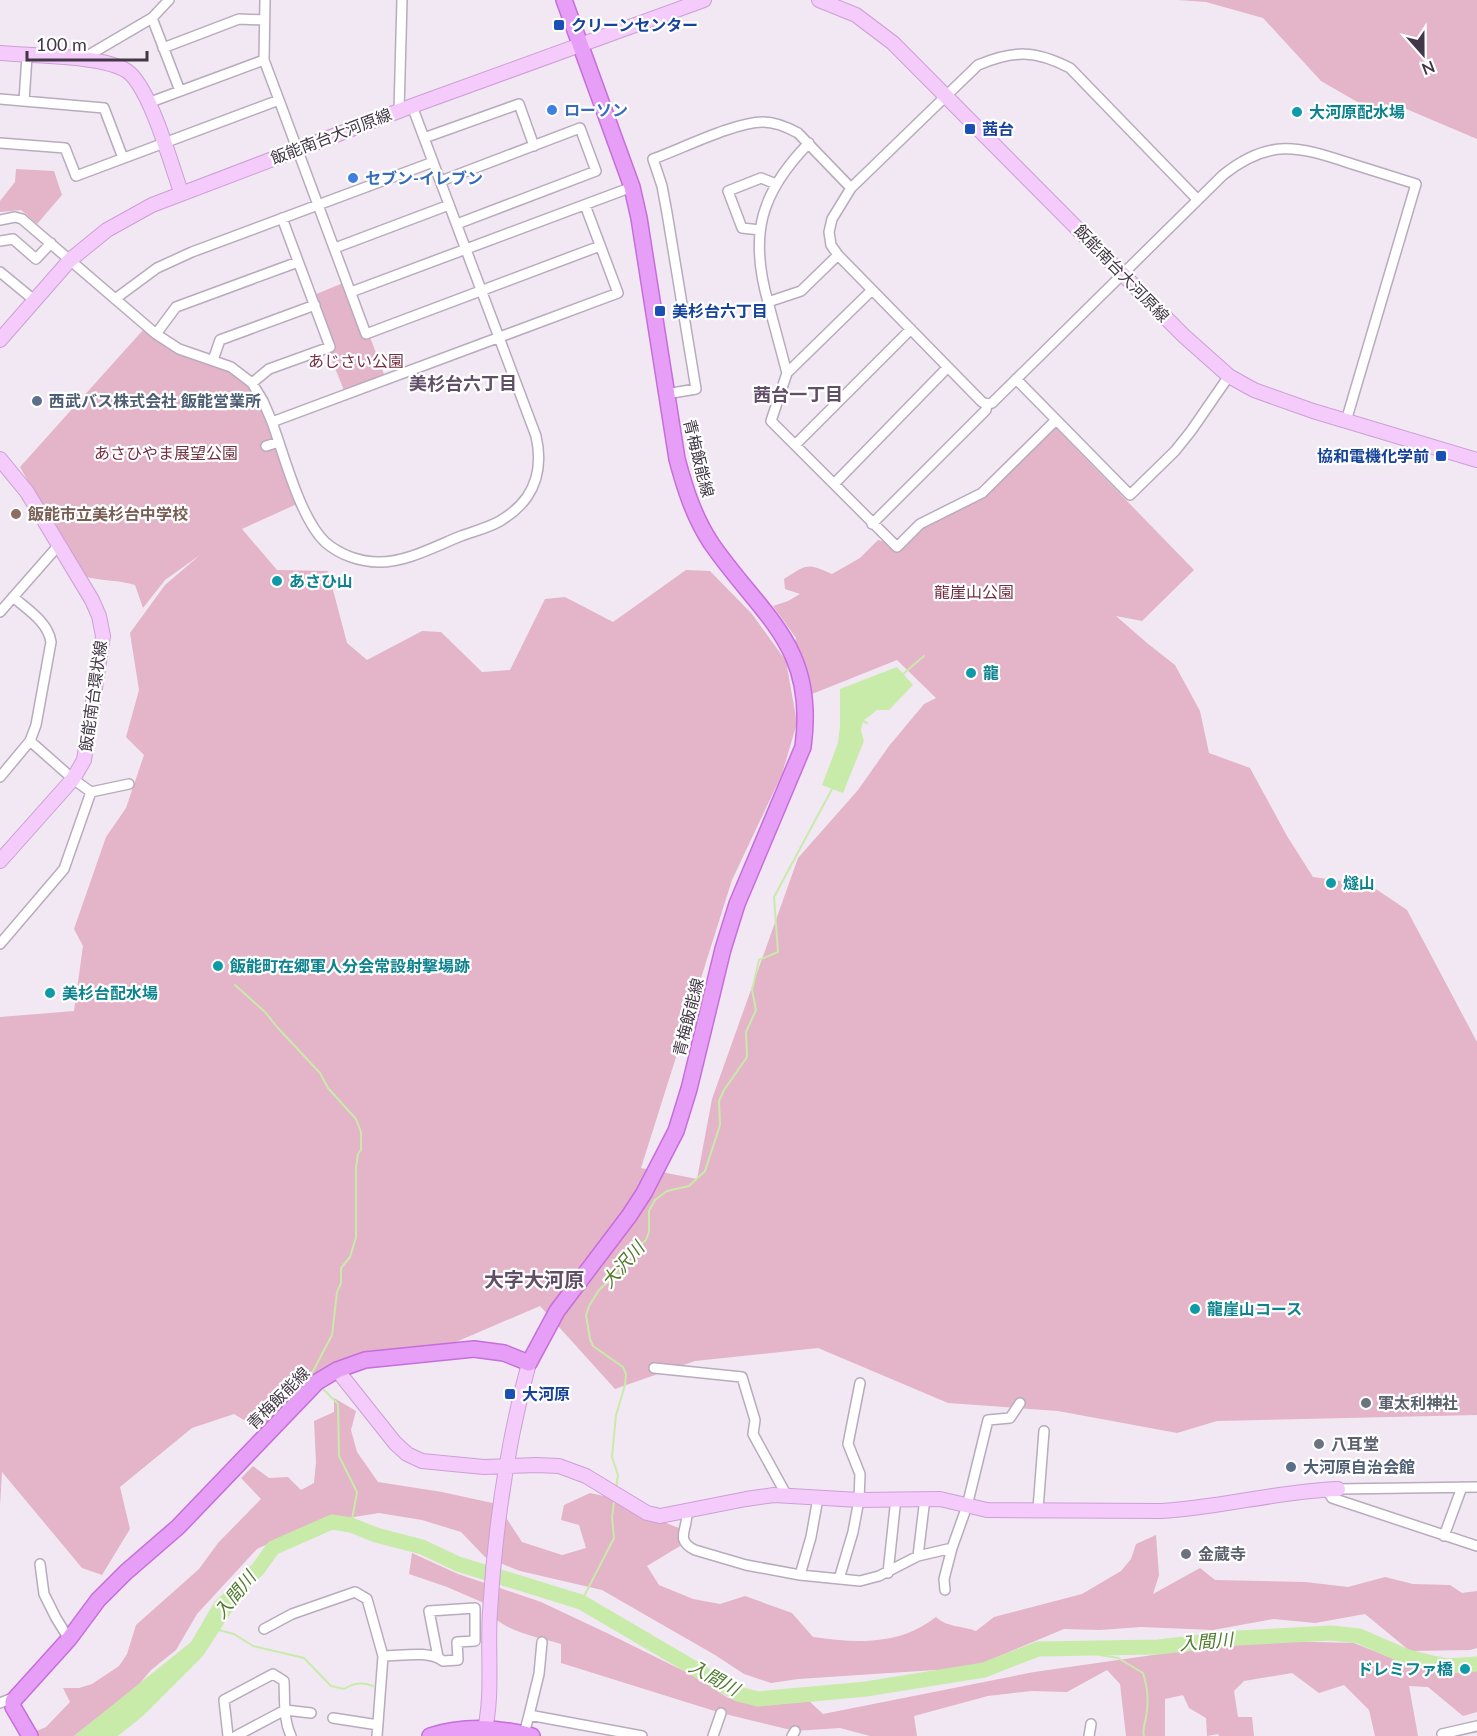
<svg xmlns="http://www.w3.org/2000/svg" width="1477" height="1736" font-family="Lato,'Noto Sans JP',sans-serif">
	<rect width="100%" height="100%" fill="#f1e8f3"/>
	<path fill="#e4b4c9" d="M1178,0H1477V139L1397,105L1380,115L1321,81L1263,18L1206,2Z
		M16,169L54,171L62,195L37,224L21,210L0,212V201L15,182Z
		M343,283L365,338L370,337L385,377L345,393L329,353L336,349L314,295Z
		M143,330L169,346L227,369L247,384L259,401L299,503L242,529L277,570L328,571L347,643L367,660L422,631L441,632L482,672L510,670L545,599L565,597L613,622L686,570L710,571L752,614L786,661L797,723L782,774L732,880L641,1168L697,1179L712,1099L798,858L858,790L889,746L924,704L936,698L897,660L812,694L808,674L795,641L796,638L773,606L788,601L800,594L785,589L784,579C808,564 806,563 832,574L860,558L878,540L887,542L889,545L952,512L1034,446L1052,429L1056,428L1194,570L1142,621L1116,616L1147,643L1175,665L1200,711L1209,753L1250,768L1287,836L1313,877L1370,885L1407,910L1477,1042V1415L1217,1421L1177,1433L1058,1411L948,1403L818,1348L695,1361L615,1389L540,1306L435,1351L361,1355L318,1372L260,1430L234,1414L192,1428L120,1487L130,1529L102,1575L82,1568L2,1472L0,1506V1017L74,1011L83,946L74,929L106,837L126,808L144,755L126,737L139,690L130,633L165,585L200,555L165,580L143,608L135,585C119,580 103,581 86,577L74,562L20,467Z
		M334,1398L356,1411L351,1430L357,1452L378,1482L442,1492L497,1504L522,1542L562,1555L586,1548L579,1525L561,1520L564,1505L590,1493L609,1497L651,1517L679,1528L680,1546L647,1566L659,1585L693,1599L720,1604L745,1596L792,1613L813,1637C856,1643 899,1646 936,1617C946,1627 963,1626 976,1631L994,1617L1082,1594L1121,1571L1131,1559L1136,1544L1156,1535L1159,1575L1153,1594L1200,1568L1215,1580L1305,1582L1348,1587L1385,1577L1413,1584L1450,1585L1462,1593L1477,1591V1648L1470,1650L1410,1651L1365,1614L1315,1623L1274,1619L1213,1630L1141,1627L1100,1630L1064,1629L963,1671L935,1670L798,1679L771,1683L744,1674L715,1655L602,1590L520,1571L485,1557L461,1532L422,1520L379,1513L310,1524L257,1549L197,1614L176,1650L151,1670L136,1688L74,1736H25L46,1727L70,1702L63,1688H79L92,1684L119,1666L127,1654L136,1625L199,1569L218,1543L261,1499L241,1478L253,1466L269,1478L288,1477L301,1490L314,1483L316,1462L314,1421L334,1412Z
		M412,1553L458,1574L541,1602L609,1634L698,1678L728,1698L808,1700L823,1714L1034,1672L1195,1649L1276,1641L1354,1643L1394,1659L1451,1674L1477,1668V1712L1463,1716L1428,1687L1409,1686L1418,1736H1375L1369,1710L1344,1685L1319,1693L1292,1673L1244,1681L1234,1691L1238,1717H1252L1254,1736H1219L1218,1734L1207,1736L1206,1718L1189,1708L1183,1695L1165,1699V1736H1126L1120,1684L1107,1670L1067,1692L1032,1691L988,1696L914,1716L917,1736H870L840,1728L795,1731L721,1713L561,1663V1644C536,1636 495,1631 484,1603L447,1587L409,1574Z"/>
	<path fill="#c8eba9" d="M897,667L913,685L889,710H877L863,721L861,730L864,741L843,793L822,785L838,743L840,726V689Z
		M254,1567L262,1573L236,1605L203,1656L144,1715L118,1736H74L191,1642L215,1601Z"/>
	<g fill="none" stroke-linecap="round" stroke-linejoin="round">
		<path stroke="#c8eba9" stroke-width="2" d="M903,674L924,656
			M863,721L867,723
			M235,985L265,1012L277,1027L320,1073L328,1088L356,1119L361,1132V1150L358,1154L356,1168V1237L350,1257L341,1268V1283L337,1292L332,1335L311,1375L313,1377
			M320,1386L338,1404L339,1456L357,1492L351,1525
			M616,1489L618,1475L612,1457L616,1415L625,1385L626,1374L623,1367L593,1346L590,1339L586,1315L589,1306L599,1290L619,1272L630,1254L646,1240L649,1232V1211L655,1200L667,1191L689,1186L705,1171L720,1125L719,1101L724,1090L747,1057L746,1032L756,1010L752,990L759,960L778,952L774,897L832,789
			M581,1602L614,1538L612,1517L614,1501
			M219,1630L234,1634L253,1646L304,1658L331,1686L344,1689C354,1683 361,1682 373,1686
			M1095,1648L1100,1655L1118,1658L1143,1673C1148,1688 1149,1702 1146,1717C1145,1724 1142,1729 1144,1736"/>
		<path stroke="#c8eba9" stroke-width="15" d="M243,1583L258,1569L273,1548L332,1522L351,1525L376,1535L422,1547L458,1564L581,1602L738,1694L758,1699L866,1689L984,1670L1038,1649L1158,1647L1237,1638L1331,1633L1359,1636L1405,1656L1428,1662L1448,1666L1477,1664"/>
		<g stroke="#b9abbe" stroke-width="12">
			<path id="street" d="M152,18L180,91
				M163,48L239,19L264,20
				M82,59L152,18L169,0
				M0,99L104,108L123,158
				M279,100L366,334L600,246
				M24,101L27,56
				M148,103L264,60
				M399,111L402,0
				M424,138L519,104L534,146
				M0,143L65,148L76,176L279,100L264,60L265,0
				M809,143C760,193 749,235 768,302L801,291L838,255
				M441,181L580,128L596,171L457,224
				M0,220L15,217L22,219L156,334L179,349L231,367L252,383L263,401L272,422L618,293L585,205
				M760,230L742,228L728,191L761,178L776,184
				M0,241L13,239L36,259L51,243
				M335,248L449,205
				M0,272L34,300
				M351,292L632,187
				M115,299L157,268L192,252L433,162
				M768,302L787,373L872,290
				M156,334L176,307L298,262
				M213,360L220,340L315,305
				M787,373L771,421L897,547L920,524L982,493L1056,420
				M1016,379L1130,495L1175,451L1191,431L1229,376
				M252,383L269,369L330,347L282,218
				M666,394L696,389L667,213L662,186L653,159C681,149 735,122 763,122C776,122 787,127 798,133L851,188
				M987,404L982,402L838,255L831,245L829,232L832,219L851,188L978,65C1014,50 1035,50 1070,68L1197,199
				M272,422C284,455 300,518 325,542C340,555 360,562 379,562C407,562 436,546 461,536C474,531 488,528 500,521C510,515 520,507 527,497C540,478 541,458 536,436L412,106
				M795,445L911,329
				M266,446L279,442
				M834,484L948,367
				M872,524L986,410L987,404L992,403L1223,175C1269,138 1298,146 1349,163C1372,170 1394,177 1416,184L1346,421
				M0,612L58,546
				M30,741L73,779L91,792L129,784
				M0,777L30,741L36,725L51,642C48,622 28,610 13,597
				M0,944L64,869L91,792
				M654,1368L742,1377L755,1420L753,1434L787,1496
				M1326,1489L1332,1498L1477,1546
				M1338,1489L1477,1487
				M1038,1509L1044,1431
				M687,1512C688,1529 674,1540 695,1550L746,1565L800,1575L860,1581L879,1576L918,1556L952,1548L967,1506L988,1420L1010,1418L1020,1403
				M1444,1536L1462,1487
				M918,1556L925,1498
				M40,1564L44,1594L56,1618L69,1639
				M888,1573L896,1498
				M800,1575L811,1537L818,1498
				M839,1579L853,1532L859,1500L860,1474L848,1444L860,1383
				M945,1590L944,1579L952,1548
				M264,1629L292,1614L355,1592L367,1599L383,1656L377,1736
				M383,1656C401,1656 429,1650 443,1661L458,1660L457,1642L475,1641V1608L429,1611L438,1657
				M0,1703L15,1697
				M529,1715L539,1674L542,1642
				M333,1718L378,1725
				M524,1734L529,1715L642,1736
				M228,1736L224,1700L273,1674L284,1681C285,1700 283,1719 291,1736
				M236,1736L285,1710L311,1713
				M713,1736L721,1713
				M792,1736L795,1731
				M1089,1736L1091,1724
				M1443,1736L1442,1734L1477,1726"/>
		</g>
		<g stroke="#cda0d5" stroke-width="16">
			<path id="secondary" d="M819,0L856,15L893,43L1184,336L1229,376L1254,390L1313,411L1477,460
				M0,53C31,56 103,55 127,71C150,87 171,164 181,192
				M0,340L70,260L107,230L152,205L412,106L704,0
				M0,459L27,492L92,600L99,616L103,636L84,760L73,779L0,861
				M337,1370L395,1443L407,1454L422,1461L484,1467L537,1465L559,1466L586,1476L647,1513L660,1516L746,1499L774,1495L859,1500L940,1499L987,1510L1161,1511C1220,1508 1278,1491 1338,1489
				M483,1736C494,1701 487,1650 490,1612C495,1528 507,1444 529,1363"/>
		</g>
		<g stroke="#c66eda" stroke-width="18">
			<path id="primary" d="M30,1736L13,1707V1701L69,1639L98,1600L126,1572L178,1527L317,1382L337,1370L365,1360L474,1349L504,1353L529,1363L557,1311L629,1216L644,1193L676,1131L689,1089L723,949L737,904L803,747C817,645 762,617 711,543C694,517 685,489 677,459L639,218L632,187L564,0
				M430,1736C464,1725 498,1727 532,1736"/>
		</g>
		<use href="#street" stroke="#fff" stroke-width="9"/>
		<use href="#secondary" stroke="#f4cbfa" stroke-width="14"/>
		<use href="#primary" stroke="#e79ef6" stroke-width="15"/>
	</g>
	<g fill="#1a4fb4" stroke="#fff" stroke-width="2">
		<rect x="553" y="19" width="12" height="12" rx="3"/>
		<rect x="964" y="123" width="12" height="12" rx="3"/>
		<rect x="654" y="305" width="12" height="12" rx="3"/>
		<rect x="1435" y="450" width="12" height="12" rx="3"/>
		<rect x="504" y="1388" width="12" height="12" rx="3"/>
	</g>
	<g fill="#3f7fe0" stroke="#fff" stroke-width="2">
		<circle cx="552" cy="110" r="6"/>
		<circle cx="353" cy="178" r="6"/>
	</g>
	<g fill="#0f9aa8" stroke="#fff" stroke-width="2">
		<circle cx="1297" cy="112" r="6"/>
		<circle cx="277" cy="581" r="6"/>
		<circle cx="971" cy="673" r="6"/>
		<circle cx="1331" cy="883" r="6"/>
		<circle cx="218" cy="966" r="6"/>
		<circle cx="50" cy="993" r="6"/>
		<circle cx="1195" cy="1309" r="6"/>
		<circle cx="1465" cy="1669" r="6"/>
	</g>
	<g fill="#5c6f8a" stroke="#fff" stroke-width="2">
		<circle cx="37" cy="401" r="6"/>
		<circle cx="1291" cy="1467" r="6"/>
	</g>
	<circle fill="#8d6e63" stroke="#fff" stroke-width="2" cx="16" cy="514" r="6"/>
	<g fill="#6b7280" stroke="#fff" stroke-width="2">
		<circle cx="1366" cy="1403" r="6"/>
		<circle cx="1319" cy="1444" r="6"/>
		<circle cx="1186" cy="1554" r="6"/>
	</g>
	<g text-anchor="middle" stroke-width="4.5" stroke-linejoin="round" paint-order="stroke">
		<g font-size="16" font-weight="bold" fill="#164399" stroke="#fff" text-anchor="start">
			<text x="571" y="31">クリーンセンター</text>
			<text x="982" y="135">茜台</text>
			<text x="672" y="317">美杉台六丁目</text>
			<text x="1429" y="462" text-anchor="end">協和電機化学前</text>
			<text x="522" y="1400">大河原</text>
		</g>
		<g font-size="16" font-weight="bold" fill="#366cbe" stroke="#fff" text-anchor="start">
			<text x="564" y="116">ローソン</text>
			<text x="365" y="184">セブン-イレブン</text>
		</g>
		<g font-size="16" font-weight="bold" fill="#0d838f" stroke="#fff" text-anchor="start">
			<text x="1309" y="118">大河原配水場</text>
			<text x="289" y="587">あさひ山</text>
			<text x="983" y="679">龍</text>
			<text x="1343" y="889">燧山</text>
			<text x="230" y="972">飯能町在郷軍人分会常設射撃場跡</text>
			<text x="62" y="999">美杉台配水場</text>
			<text x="1207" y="1315">龍崖山コース</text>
			<text x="1453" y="1675" text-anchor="end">ドレミファ橋</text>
		</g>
		<g font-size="16" fill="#423746" stroke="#fff">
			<text transform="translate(331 136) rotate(-21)" y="6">飯能南台大河原線</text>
			<text transform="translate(1122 273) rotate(46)" y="6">飯能南台大河原線</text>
			<text transform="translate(699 458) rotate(76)" y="6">青梅飯能線</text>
			<text transform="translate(93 696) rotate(-82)" y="6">飯能南台環状線</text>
			<text transform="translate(688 1017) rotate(-76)" y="6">青梅飯能線</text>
			<text transform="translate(278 1398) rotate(-45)" y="6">青梅飯能線</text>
		</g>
		<g font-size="16" fill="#732f41" stroke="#fff">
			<text x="356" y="367">あじさい公園</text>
			<text x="166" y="459">あさひやま展望公園</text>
			<text x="974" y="598">龍崖山公園</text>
		</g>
		<g font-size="16" font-weight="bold" fill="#4e5e75" stroke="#fff" text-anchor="start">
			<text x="49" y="407">西武バス株式会社 飯能営業所</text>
			<text x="1303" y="1473">大河原自治会館</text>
		</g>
		<g font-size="16" font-weight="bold" fill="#785e54" stroke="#fff" text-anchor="start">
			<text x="28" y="520">飯能市立美杉台中学校</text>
		</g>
		<g font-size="16" font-weight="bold" fill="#5b616d" stroke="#fff" text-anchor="start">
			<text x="1378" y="1409">軍太利神社</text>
			<text x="1331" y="1450">八耳堂</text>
			<text x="1198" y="1560">金蔵寺</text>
		</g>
		<g font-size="18" font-weight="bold" fill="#614f68" stroke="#fff">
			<text x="463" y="390">美杉台六丁目</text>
			<text x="798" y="401">茜台一丁目</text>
		</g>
		<g font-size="18" font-style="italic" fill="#517b2d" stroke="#fff">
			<text transform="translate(623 1265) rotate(-49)" y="6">大沢川</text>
			<text transform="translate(235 1595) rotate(-51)" y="6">入間川</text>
			<text transform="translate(1206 1642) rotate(-5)" y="6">入間川</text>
			<text transform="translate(714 1678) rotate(29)" y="6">入間川</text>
		</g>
		<g font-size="20" font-weight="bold" fill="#614f68" stroke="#fff">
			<text x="534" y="1287">大字大河原</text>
		</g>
	</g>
	<g transform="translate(1423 54) rotate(159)" stroke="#ffffff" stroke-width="4.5" paint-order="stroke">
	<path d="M0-4.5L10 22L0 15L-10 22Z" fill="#423746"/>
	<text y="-9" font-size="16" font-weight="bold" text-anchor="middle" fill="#423746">N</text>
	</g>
	<path d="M27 51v9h120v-9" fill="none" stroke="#423746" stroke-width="3"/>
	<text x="36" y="51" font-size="18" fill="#423746" stroke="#ffffff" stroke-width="4.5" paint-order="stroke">100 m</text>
</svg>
